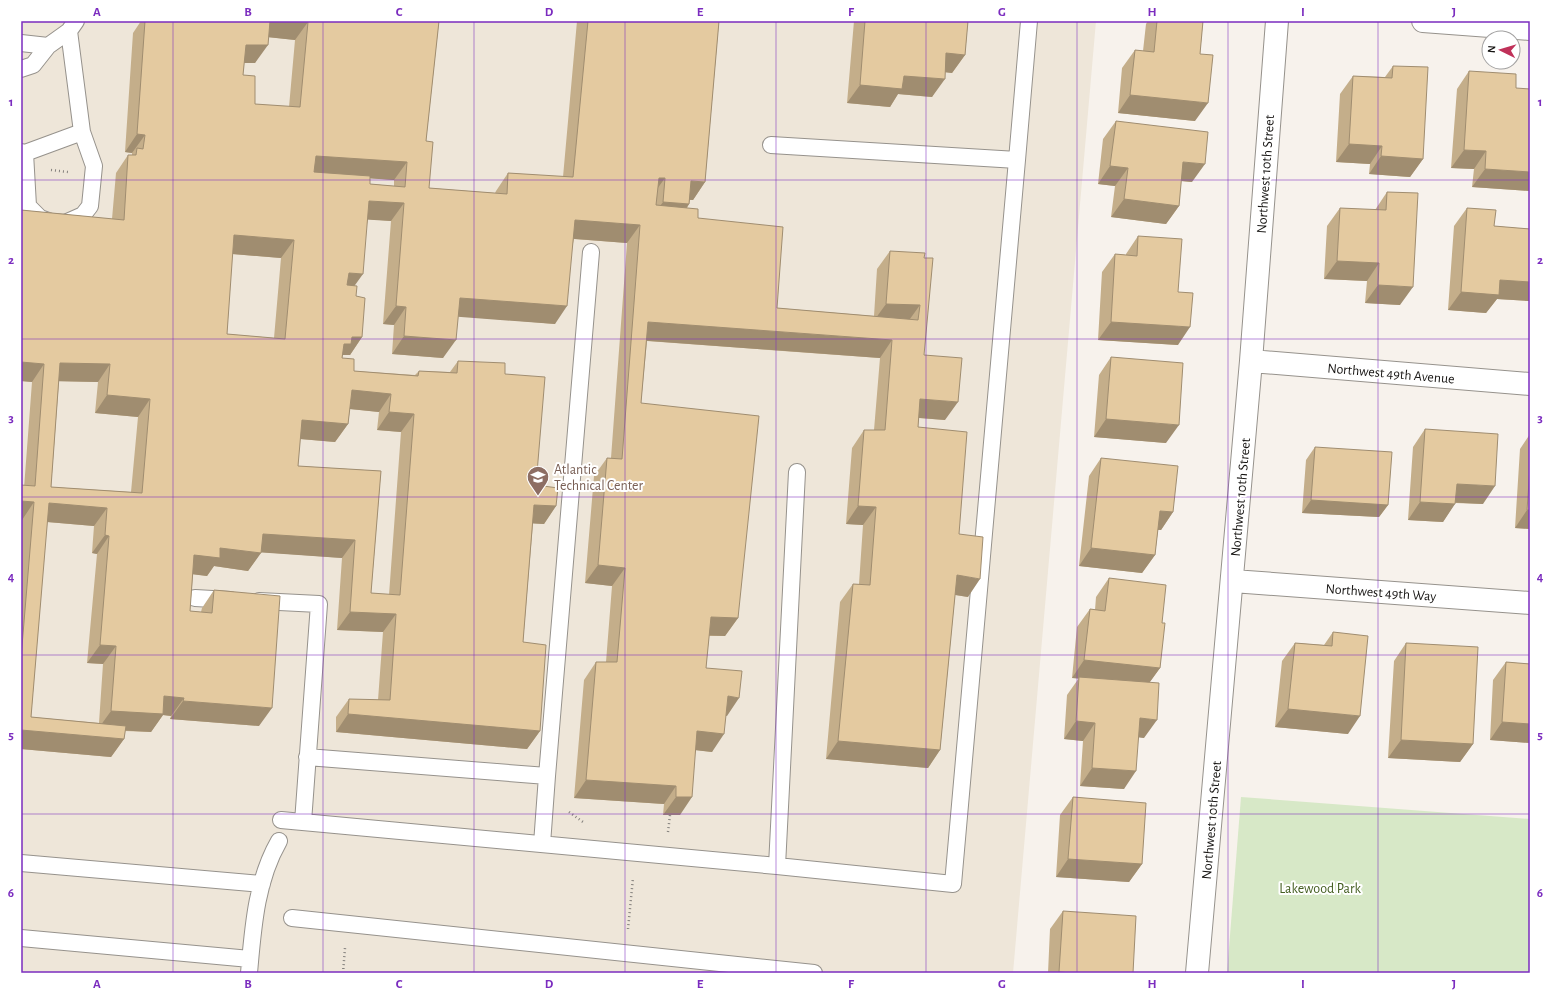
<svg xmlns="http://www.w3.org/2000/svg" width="1551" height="994" font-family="'Alegreya Sans',sans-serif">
	<rect width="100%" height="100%" fill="#f7f2ec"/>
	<path fill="#eee6d9" d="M21,21H1096L1013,973H21Z"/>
	<path fill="#d7e8c7" d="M1241,797L1530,819V973H1227Z"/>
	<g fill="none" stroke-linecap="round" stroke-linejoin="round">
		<g stroke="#96928c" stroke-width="18">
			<path id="service" d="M21,43L48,46
				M21,69L33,65L48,46L69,31L76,21
				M771,145L1017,160L1029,21
				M21,152L25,153L82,132L69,31
				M25,153L28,206L40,218L51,222L65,223L83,215L90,206L94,166L82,132
				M195,598L230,600
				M259,601L319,604L303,822
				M307,757L547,776L591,252
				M281,820L777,866L797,472
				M542,844L547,776
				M21,863L262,884
				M777,866L953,884L1017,160
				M292,918L814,973
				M21,938L250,959
				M249,973C253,928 256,881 279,841"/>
		</g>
		<g stroke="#96928c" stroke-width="24">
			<path id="minor" d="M1423,21L1530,29
				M1251,361L1530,384
				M1233,581L1530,603
				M1197,973L1251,361L1277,21"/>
		</g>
		<path stroke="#84817d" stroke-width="2.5" stroke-dasharray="1 3" stroke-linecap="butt" d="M51,170L68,172
			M569,812L583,822
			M668,832L670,815
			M628,929L633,878
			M343,973L345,948"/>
		<use href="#service" stroke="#fff" stroke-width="16"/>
		<use href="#minor" stroke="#fff" stroke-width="22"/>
	</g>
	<path fill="#c4ae8a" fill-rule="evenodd" d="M141,21H439L426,141L429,188L495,193L496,191L508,173L563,177L577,21H719L705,182L693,200H690L689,204L687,208L698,218L777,308L874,316L877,269L890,251L924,258V355L945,420L919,418L918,427L959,534L968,597L955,595L940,750L928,768L826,759L840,602L853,584H859L863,525L846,524L852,448L864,430H874L880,358L647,341L641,403L738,618L725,636H709L706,668L727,716L726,715L712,752L696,750L680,815H663L664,804L574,798L584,680L596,662H606L612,586L585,583L594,476L607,458H611L627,243L574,239L555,324L458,316L443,358L392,354L394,325L383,324L391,221L368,219L354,285L362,337L350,355H343L342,358L354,371L415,375L419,371L450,372L458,361L505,374L536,485L556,506L544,524L533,523L523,642L540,731L527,749L336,732V717L349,699L378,700L383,632L337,630L342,558L261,552L248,571L214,566L207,576L193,574L190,611L201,612L202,608L214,590L259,726L170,719L171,716L163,715L151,732L125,731L124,739L111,757L21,749V528L32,382L21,381V210L112,219L116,173L128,155H132V153L125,152L133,33ZM268,37L295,40L289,107L255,104L243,75L244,63H255ZM370,178L394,180V186L370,184ZM232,254L281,258L274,338L227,334ZM59,381L98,382L95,413L138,417L131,492L51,487ZM350,409L379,412L377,430L401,432L389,595L371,593L381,471L298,466L300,439L335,442L348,424ZM47,522L94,526L92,553L97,554L87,663L103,664L99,723L31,717Z
		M854,21H968L965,55L952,73L945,72L932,97L898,94L890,107L847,103Z
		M1148,21H1203L1200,54L1195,121L1118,113L1122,68L1135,50L1143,51L1146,24Z
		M1393,66L1423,159L1410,177L1369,174L1370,164L1336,162L1340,94L1353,76L1385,77Z
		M1469,71L1516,88L1530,191L1472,187L1474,169L1451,168L1457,89Z
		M1116,121L1192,182L1181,181L1179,206L1166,224L1111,217L1115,186L1098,184L1103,139Z
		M1387,192L1400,305L1365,303L1367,281L1324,279L1327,226L1340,208L1375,210Z
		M1467,208L1494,226L1530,229V299L1529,301L1497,299L1486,313L1448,310L1454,226Z
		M1138,236L1178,292V345L1098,340L1102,272L1115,254L1126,255V254Z
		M1111,357L1166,443L1094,437L1099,375Z
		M1425,429L1483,504L1455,503L1443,522L1408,520L1413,447Z
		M1530,434V529L1515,528L1520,449Z
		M1315,447L1388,505L1379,517L1302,513L1306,460Z
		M1101,458L1173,512L1161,530H1158L1155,555L1142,573L1079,566L1089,476Z
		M1109,578L1162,623L1160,668L1149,683L1144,738L1139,737L1124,789L1080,786L1083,741L1064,739L1067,695L1079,678H1072L1077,627L1090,609L1095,610L1096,597Z
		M1333,632L1348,734L1275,727L1282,661L1295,643L1324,645Z
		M1406,643L1473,744L1460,762L1388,758L1394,661Z
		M1506,662L1530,664V743L1490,740L1493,680Z
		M1073,797L1142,864L1129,882L1056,877L1060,815Z
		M1063,911L1133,973H1048L1050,929Z"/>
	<path fill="#a08d70" d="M268,21H299L308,22L295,40L257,36Z
		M246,45H268L255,63H233Z
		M946,53L965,55L952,73L934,71Z
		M904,76L945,79L932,97L898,94L890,107L847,103L860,85Z
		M1130,95L1208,103L1195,121L1118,113Z
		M137,134L145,135L132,153L125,152Z
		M1349,144L1382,146L1370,164L1336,162Z
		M1464,150L1486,151L1474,169L1451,168Z
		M316,156L407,162L394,180L303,174Z
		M1381,156L1423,159L1410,177L1369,174Z
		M1183,162L1205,164L1192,182L1171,180Z
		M1110,166L1128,168L1115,186L1098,184Z
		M1485,169L1530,172V191L1472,187Z
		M659,178H665L652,196Z
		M691,181L705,182L693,200L678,199Z
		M1124,199L1179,206L1166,224L1111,217Z
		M369,201L404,203L391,221L357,219Z
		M663,202L689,204L677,222L650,220Z
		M575,220L640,225L627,243L563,238Z
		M234,235L294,240L281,258L221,253Z
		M1337,261L1379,263L1367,281L1324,279Z
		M349,273L363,274L350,292L336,291Z
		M1500,280L1530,282V299L1529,301L1497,299L1486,313L1448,310L1461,292Z
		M1378,285L1413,287L1400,305L1365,303Z
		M460,298L567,306L555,324L448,316Z
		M886,304L920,305L907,323L873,322Z
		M396,306L406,307L394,325L383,324Z
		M648,322L892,340L880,358L636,340Z
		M1111,322L1190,327L1178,345L1098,340Z
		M404,336L456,340L443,358L392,354Z
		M352,337H362L350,355H343L338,362L344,344Z
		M21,362L44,364L32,382L21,381Z
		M60,363L110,364L98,382L47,381Z
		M352,390L391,394L379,412L340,408Z
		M107,395L150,399L138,417L95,413Z
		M920,399L958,402L945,420L908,417Z
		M389,412L414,414L401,432L377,430Z
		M1106,419L1179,425L1166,443L1094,437Z
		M302,420L348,424L335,442L289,438Z
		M1457,484L1495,486L1483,504L1444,502Z
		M1311,500L1388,505L1379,517L1302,513Z
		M21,501L34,502L22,520H21Z
		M1420,502L1455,504L1443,522L1408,520Z
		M49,503L107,508L94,526L36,521Z
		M534,505L556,506L544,524L522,523Z
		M858,506L876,507L863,525L846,524Z
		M1527,510H1530V529L1515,528Z
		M1160,511L1173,512L1161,530L1147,529Z
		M263,534L355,540L342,558L255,552L261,553L248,571L214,566L207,576L182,573L194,555L220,548Z
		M105,535L109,536L97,554L92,553Z
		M1091,548L1155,555L1142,573L1079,566Z
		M598,565L625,568L612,586L585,583Z
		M957,575L980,579L968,597L944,593Z
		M350,612L396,614L383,632L337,630Z
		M711,617L738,618L725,636L698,635Z
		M100,645L116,646L103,664L87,663Z
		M1084,660L1160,668L1147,686L1072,678Z
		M164,696L184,698L171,716L163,715L151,732L98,729L111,711Z
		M728,696L739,698L727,716L716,714Z
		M183,701L272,708L259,726L170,719Z
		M1288,709L1360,716L1348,734L1275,727Z
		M348,714L540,731L527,749L336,732Z
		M1140,718L1157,720L1144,738L1127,736Z
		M1076,721L1095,723L1083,741L1064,739Z
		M1502,722L1530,724V743L1490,740Z
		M21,730L124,739L111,757L21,749Z
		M697,731L724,734L712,752L685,749Z
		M1401,740L1473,744L1460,762L1388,758Z
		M838,741L940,750L928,768L826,759Z
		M1092,768L1136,771L1124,789L1080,786Z
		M586,780L676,786L664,804L574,798Z
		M676,797H692L680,815H663Z
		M1068,859L1142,864L1129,882L1056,877Z"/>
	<path fill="#e4caa0" stroke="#a08d70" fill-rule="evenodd" d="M145,21H270L268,45H246L243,75L255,76V104L300,107L308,22L299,21H439L426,141L433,142L429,188L507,194L508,173L573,177L588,21H719L705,182L691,181L689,204L663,202L665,178H659L656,205L698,209V218L783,227L777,308L918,320L920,305L886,304L890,251L925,253L924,258H933L924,355L962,358L958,402L920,399L918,427L967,432L959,534L983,537L980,579L957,575L940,750L838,741L853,584L870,585L876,507L858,506L864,430H885L892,340L648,322L641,403L759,416L738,618L711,617L706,668L742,671L739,698L728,696L724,734L697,731L692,797H676V786L586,780L596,662H617L625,568L598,565L607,458L622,459L640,225L575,220L567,306L460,298L456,340L404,336L406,307L396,306L404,203L369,201L363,274L349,273L347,285L357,286L356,296L365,298L362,337H352L351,344H344L342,358L354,359V371L418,376L419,371L457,373L458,361L505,363V374L545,377L536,485L558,488L556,506L534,505L523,642L546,645L540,731L348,714L349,699L390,700L396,614L350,612L355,540L263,534L261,553L220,548V558L194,555L190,611L212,613L214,590L280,596L272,708L183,701L184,698L164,696L163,714L111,711L116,646L100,645L109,536L105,535L107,508L49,503L31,717L126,726L124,739L21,730V658L34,502L21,501V485L35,486L44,364L21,362V210L124,220L128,155H136L137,148L143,149L145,135L137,134ZM316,156L407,162L405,187L370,184V176L314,172ZM234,235L294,240L285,339L227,334ZM60,363L110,364L107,395L150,399L142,493L51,487ZM352,390L391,394L389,412L414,414L400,595L371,593L381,471L298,466L302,420L348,424Z
		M865,21H968L965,55L946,53L945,79L904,76L902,89L860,85Z
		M1157,21H1203L1200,54L1213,55L1208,103L1130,95L1135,50L1154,52Z
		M1393,66L1428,67L1423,159L1381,156L1382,146L1349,144L1353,76L1392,78Z
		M1469,71L1516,74V88L1530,89V172L1485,169L1486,151L1464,150Z
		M1116,121L1208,132L1205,164L1183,162L1179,206L1124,199L1128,168L1110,166Z
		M1387,192L1418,193L1413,287L1378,285L1379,263L1337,261L1340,208L1386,210Z
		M1467,208L1496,210L1494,226L1530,229V282L1500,280L1499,295L1461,292Z
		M1138,236L1182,239L1178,292L1193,293L1190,327L1111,322L1115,254L1137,256Z
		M1111,357L1183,363L1179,425L1106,419Z
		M1425,429L1498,434L1495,486L1457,484L1455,504L1420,502Z
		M1315,447L1392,452L1388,505L1311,500Z
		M1101,458L1178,466L1173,512L1160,511L1155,555L1091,548Z
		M1530,468V510H1527Z
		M1109,578L1166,585L1162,623H1165L1160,668L1084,660L1090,609L1105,611Z
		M1333,632L1368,636L1360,716L1288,709L1295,643L1332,646Z
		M1406,643L1478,647L1473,744L1401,740Z
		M1506,662L1530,664V724L1502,722Z
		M1079,677L1159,683L1157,720L1140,718L1136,771L1092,768L1095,723L1076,721Z
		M1073,797L1146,803L1142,864L1068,859Z
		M1063,911L1136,916L1133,973H1072L1059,972Z"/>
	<path fill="none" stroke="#7b2cbf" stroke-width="1" stroke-opacity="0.55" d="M173,21V973M323,21V973M474,21V973M625,21V973M776,21V973M926,21V973M1077,21V973M1228,21V973M1378,21V973M21,180H1530M21,339H1530M21,497H1530M21,655H1530M21,814H1530"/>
	<defs>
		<g id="school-pin" transform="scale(1.15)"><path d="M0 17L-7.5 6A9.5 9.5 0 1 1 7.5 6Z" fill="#8d6e63" stroke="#fff"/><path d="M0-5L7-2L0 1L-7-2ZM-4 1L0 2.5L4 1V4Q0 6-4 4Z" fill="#fff"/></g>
	</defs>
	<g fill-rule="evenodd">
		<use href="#school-pin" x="538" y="477"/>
	</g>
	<g text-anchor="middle" stroke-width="4" stroke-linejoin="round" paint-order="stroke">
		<g font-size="14" fill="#171513" stroke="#fff">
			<text transform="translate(1265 174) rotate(-86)" y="5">Northwest 10th Street</text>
			<text transform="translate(1391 373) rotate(5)" y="5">Northwest 49th Avenue</text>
			<text transform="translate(1240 497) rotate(-85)" y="5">Northwest 10th Street</text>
			<text transform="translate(1381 592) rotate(4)" y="5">Northwest 49th Way</text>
			<text transform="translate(1211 820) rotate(-85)" y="5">Northwest 10th Street</text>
		</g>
		<g font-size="14" fill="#785e54" stroke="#fff" text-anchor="start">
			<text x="554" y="474">Atlantic<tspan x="554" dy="16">Technical Center</tspan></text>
		</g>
		<g font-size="14" fill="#445e21" stroke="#fff">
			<text x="1320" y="893">Lakewood Park</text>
		</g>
	</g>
	<rect width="1551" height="994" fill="none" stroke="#ffffff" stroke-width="44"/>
	<g transform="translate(1501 50) rotate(275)"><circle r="19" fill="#ffffff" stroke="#a2a1a1"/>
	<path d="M0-3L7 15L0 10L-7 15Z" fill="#c03159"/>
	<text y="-6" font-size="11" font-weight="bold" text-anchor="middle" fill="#171513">N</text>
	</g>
	<rect x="22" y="22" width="1507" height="950" fill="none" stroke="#7b2cbf" stroke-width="1.5"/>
	<g font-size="13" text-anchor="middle" font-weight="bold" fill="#7b2cbf">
		<text x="97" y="16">A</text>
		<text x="248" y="16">B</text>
		<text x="399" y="16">C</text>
		<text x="549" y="16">D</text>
		<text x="700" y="16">E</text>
		<text x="851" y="16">F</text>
		<text x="1002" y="16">G</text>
		<text x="1152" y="16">H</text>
		<text x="1303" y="16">I</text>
		<text x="1454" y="16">J</text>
		<text x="11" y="106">1</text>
		<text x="1540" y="106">1</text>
		<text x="11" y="264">2</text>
		<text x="1540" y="264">2</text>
		<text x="11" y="422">3</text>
		<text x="1540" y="422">3</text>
		<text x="11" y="581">4</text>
		<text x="1540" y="581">4</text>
		<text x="11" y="739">5</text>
		<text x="1540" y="739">5</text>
		<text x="11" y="897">6</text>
		<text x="1540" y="897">6</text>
		<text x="97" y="988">A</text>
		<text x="248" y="988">B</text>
		<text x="399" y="988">C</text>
		<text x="549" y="988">D</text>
		<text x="700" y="988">E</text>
		<text x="851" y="988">F</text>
		<text x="1002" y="988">G</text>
		<text x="1152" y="988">H</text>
		<text x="1303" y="988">I</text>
		<text x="1454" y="988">J</text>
	</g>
</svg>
